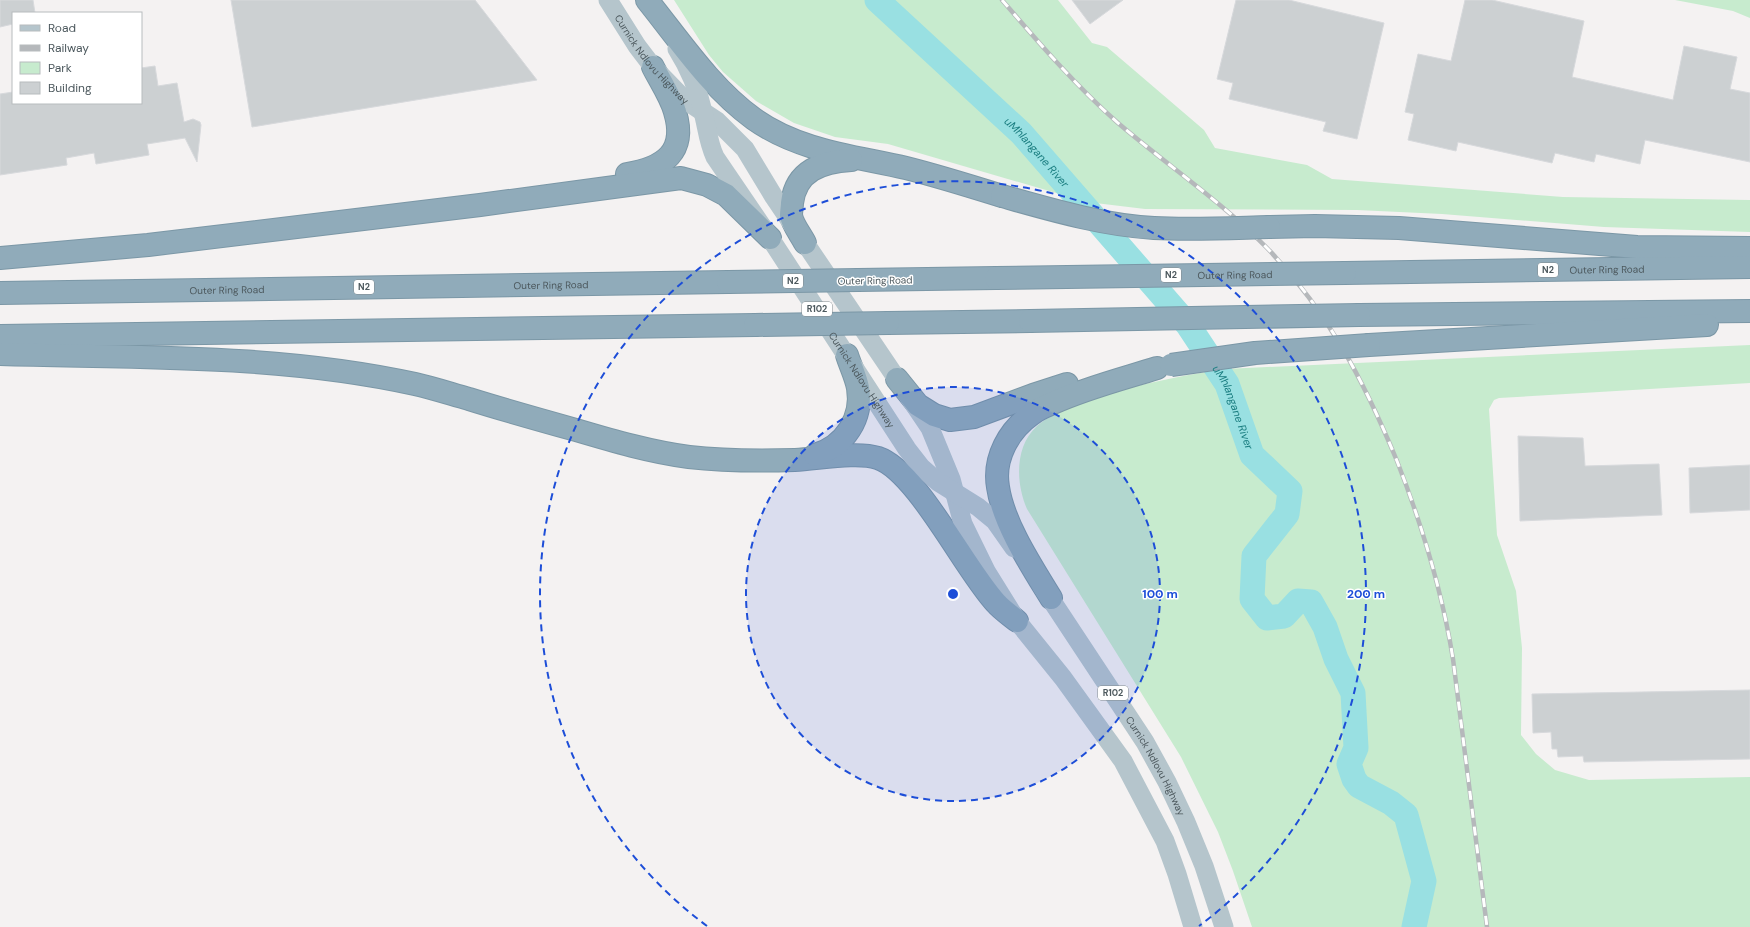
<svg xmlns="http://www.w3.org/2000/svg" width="1750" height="927" font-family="'DM Sans',sans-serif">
	<rect width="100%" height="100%" fill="#f4f2f2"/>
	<path fill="#c7ebce" d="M674,0H1058L1092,43L1107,47L1204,130L1215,148L1307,165L1332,179L1563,197L1750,200V232L1604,227L1442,214L1357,210L1145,209L1087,202L888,144L835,137L794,123L756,101L723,72L709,55Z
		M1675,0H1750V18L1733,11Z
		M1750,345V383L1499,398L1494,400L1489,409L1497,535L1516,591L1522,648L1521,735L1536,754L1555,770L1589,780L1750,777V927H1252L1233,871L1218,832L1181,757L1027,509C1016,484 1014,447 1037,426C1048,416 1063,411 1077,405C1125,386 1174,377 1225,369Z"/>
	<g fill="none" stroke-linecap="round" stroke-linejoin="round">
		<path stroke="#99e0e2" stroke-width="25" id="s1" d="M877,0L1021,133L1188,325L1227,384L1252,455L1290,491L1287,514L1254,556L1252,599L1267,618L1284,616L1298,601L1311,602L1325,627L1336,659L1353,693L1356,748L1349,764L1354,779L1359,786L1391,803L1406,815L1424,881L1414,927"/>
	</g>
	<path fill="#ccd0d2" stroke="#d7d9dc" d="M0,0H33L35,13H13V24L0,27Z
		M231,0H475L537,80L252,127Z
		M1072,0H1123L1090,24Z
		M1236,0H1289L1384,23L1357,139L1323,131L1326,122L1229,99L1233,83L1217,79Z
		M1465,0H1492L1584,21L1572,77L1673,100L1684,46L1737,57L1730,89L1750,93V162L1645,140L1640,164L1596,154L1594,162L1555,153L1552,163L1458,142L1456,151L1408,140L1414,114L1405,112L1418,54L1451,61Z
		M155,66L158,86L177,83L184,122L193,119L200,122L201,125L197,162L185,138L147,144L149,155L96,164L94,153L66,158L67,165L0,175V94L13,92V103H141V68Z
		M1518,436L1583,438L1585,466L1659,464L1662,515L1520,521Z
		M1750,465V510L1690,513L1689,468Z
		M1750,690V759L1584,762L1583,756L1558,757L1557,749H1552L1551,732L1533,733L1532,694Z"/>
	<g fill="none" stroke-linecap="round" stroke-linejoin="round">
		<g stroke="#7b97a6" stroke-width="24">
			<g id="motorway">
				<path d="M647,0C680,41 711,88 754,119C799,151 854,156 906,168C938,176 970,186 1002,196"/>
				<path d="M627,174C664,168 687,152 675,112C671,97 660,81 653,67"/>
				<path d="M1269,227L1315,226L1399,228L1637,247L1750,248"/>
				<path d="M805,243C801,235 792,224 791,215C791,211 792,207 792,203C796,170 822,162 851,160"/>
				<path d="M0,258L148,245L480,205L681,178L707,185L726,195L770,238"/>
				<path id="s5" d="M1345,273L1750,267"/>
				<path d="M858,280L996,278"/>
				<path id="s6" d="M0,293L728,282"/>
				<path d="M1359,315L1750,311"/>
				<path d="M888,323L1030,321"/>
				<path d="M0,336L755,325"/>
				<path d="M1369,345L1707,325"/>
				<path d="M0,354C138,358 279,354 415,384C433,388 451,394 469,399C504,410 540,420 576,430C613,441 651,452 689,457C724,461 760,461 795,460C818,459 857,451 878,458C917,471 965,570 996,603C1002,610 1010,615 1017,621"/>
				<path d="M897,379L918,405L934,415L950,420L974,417L1033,395L1067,384"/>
				<path d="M815,455C845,446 863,418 858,388C856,377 850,365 847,355"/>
				<path d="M1051,598C1032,567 1003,523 998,487C993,458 1009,430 1032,414C1038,409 1046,406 1053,403C1086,388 1122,379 1157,368"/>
			</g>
		</g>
		<g stroke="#b5c5cc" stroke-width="19">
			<path id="s2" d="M608,0L637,46L653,67L685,100L717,121L745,149L774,197L930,428L951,479L963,524L986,571L1017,621L1063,678L1123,761L1165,841L1177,874L1193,927"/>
			<path id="s3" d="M677,49C689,68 698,89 703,112C707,127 708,142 715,157L770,238L907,449L921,467L938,482L978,507L995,521L1014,548"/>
			<path id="s4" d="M1042,586L1145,742L1167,782L1186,822L1204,866L1224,927"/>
		</g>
		<use href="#motorway" stroke="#90abba" stroke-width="22"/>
		<g stroke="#b5b8bb" stroke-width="4.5">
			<path id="rail" d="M1002,0C1039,43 1076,86 1118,123C1167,165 1222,202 1267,248C1327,310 1364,381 1397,461C1422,525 1442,591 1453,659L1487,927"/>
		</g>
		<use href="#rail" stroke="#fff" stroke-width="3" stroke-dasharray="9" stroke-linecap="butt"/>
		<g stroke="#7b97a6" stroke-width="24" stroke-linecap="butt">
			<g id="motorway-bridge">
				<path d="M1002,196C1052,210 1102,225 1154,228C1192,230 1231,228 1269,227"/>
				<path id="s7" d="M996,278L1345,273"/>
				<path d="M728,282L858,280"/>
				<path d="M1030,321L1359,315"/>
				<path d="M755,325L888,323"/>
				<path d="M1171,365L1255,353L1369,345"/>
			</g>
		</g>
		<use href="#motorway-bridge" stroke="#90abba" stroke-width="22"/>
	</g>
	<circle cx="953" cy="594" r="207" fill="#1d4ed8" fill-opacity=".12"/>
	<g fill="none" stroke="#1d4ed8" stroke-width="2" stroke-dasharray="7 5">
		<circle cx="953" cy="594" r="207"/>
		<path d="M707 926A413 413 0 1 1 1199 926"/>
	</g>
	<g text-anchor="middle" stroke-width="3" stroke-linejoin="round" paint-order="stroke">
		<g fill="#fff" stroke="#828a8e" stroke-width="1">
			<rect x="1538" y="263" width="20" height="14" rx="3"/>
			<rect x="1161" y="268" width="20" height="14" rx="3"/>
			<rect x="783" y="274" width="20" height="14" rx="3"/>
			<rect x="354" y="280" width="20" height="14" rx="3"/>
			<rect x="802" y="302" width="30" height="14" rx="3"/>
			<rect x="1098" y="686" width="30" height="14" rx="3"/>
		</g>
		<g font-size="9" font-weight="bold" fill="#4c585d">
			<text x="1548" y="273">N2</text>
			<text x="1171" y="278">N2</text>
			<text x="793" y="284">N2</text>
			<text x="364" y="290">N2</text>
			<text x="817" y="312">R102</text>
			<text x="1113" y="696">R102</text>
		</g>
		<g font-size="10" fill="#4c585d" stroke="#fff">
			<text dy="4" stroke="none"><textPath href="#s2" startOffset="74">Curnick Ndlovu Highway</textPath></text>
			<text dy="4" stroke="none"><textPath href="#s5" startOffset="262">Outer Ring Road</textPath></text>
			<text dy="4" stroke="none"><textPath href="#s7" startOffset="239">Outer Ring Road</textPath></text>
			<text transform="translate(875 280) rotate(-1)" y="4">Outer Ring Road</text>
			<text dy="4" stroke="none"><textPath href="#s6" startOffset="551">Outer Ring Road</textPath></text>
			<text dy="4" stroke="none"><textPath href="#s6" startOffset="227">Outer Ring Road</textPath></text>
			<text dy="4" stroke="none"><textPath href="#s3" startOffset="382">Curnick Ndlovu Highway</textPath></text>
			<text dy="4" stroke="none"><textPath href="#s4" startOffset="213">Curnick Ndlovu Highway</textPath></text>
		</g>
		<g font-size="11" font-style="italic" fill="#1b7e81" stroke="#fff">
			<text dy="4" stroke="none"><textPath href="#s1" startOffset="221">uMhlangane River</textPath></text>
			<text dy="4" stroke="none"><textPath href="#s1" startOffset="545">uMhlangane River</textPath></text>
		</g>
	</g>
	<circle cx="953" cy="594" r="6" fill="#1d4ed8" stroke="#fff" stroke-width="2"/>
	<g font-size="12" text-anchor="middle" font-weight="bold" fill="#1d4ed8" stroke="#fff" stroke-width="3" stroke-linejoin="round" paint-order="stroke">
		<text x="1160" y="598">100 m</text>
		<text x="1366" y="598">200 m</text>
	</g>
	<rect x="12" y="12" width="130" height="92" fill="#ffffff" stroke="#b7bcbe"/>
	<rect x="20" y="25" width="20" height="6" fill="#b5c5cc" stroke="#b7bcbe"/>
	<text x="48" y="32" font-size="12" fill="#4c585d">Road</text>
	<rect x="20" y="45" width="20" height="6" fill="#b5b8bb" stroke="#b7bcbe"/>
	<text x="48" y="52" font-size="12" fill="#4c585d">Railway</text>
	<rect x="20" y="62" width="20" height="12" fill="#c7ebce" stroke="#b7bcbe"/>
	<text x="48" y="72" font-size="12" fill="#4c585d">Park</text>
	<rect x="20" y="82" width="20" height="12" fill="#ccd0d2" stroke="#b7bcbe"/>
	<text x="48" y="92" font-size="12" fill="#4c585d">Building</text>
</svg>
